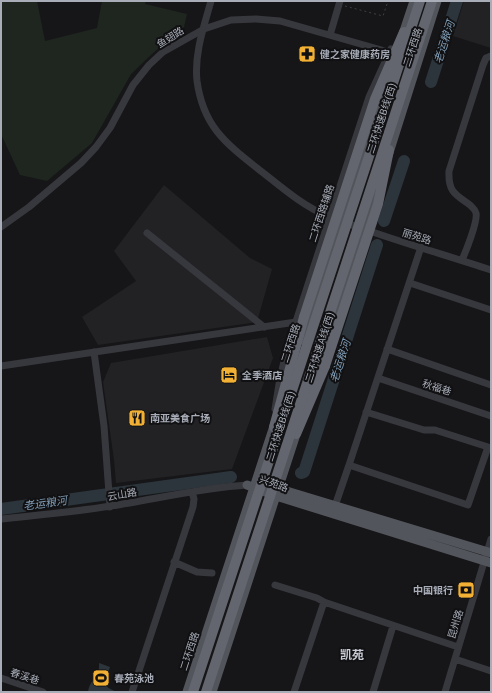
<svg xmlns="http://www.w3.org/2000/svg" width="492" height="693" font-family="Roboto,'Noto Sans SC',sans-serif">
	<rect width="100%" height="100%" fill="#161618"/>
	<path fill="#222225" d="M464,1H491V48L453,36Z
		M164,185L250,258L272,269L257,322L98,345L82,317L136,281L114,251Z
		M267,337L273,358L232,469L116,483L114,460L103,382L111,363Z"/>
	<path fill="#1e261f" d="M1,1H37L45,41L97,28L102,1H146L145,4L187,14L184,27L153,53L131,74L92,143L47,181L20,175L1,134Z"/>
	<path fill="#2c353c" d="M99,663L110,667C105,683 100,685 117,692H88C90,678 100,679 99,663Z"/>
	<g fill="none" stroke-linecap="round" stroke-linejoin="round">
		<path stroke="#2c353c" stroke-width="12" d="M431,82L457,1
			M384,221L404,161
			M301,473L304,472L377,245
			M1,509L231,477"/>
		<path stroke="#3d3f44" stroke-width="1" stroke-dasharray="2 3" stroke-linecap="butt" d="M345,6L383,16L388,1"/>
		<path stroke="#37383d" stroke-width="7" d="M211,1C204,26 194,54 197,81C203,125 224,142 257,168C279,185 301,205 327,216C339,221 352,225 364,229C406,244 449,256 491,270
			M330,35L340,1
			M1,227L29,207L81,163L96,147L110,128L133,85L149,65L163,52L204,29L231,20L256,19L280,21L399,55
			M147,233L264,327
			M462,260C466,251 478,221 476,213C475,209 473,208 470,205C455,194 448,192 449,171L483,65L486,58L491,56
			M410,283L491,310
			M387,349L491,385
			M94,352L104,426L110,507
			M1,366L296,322
			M378,378L491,416
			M275,409L280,378L287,349L369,97L391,49
			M366,412L424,430H435L488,447L468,505L349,465L421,247
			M335,506L349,465
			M1,519C37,515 74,512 111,506C156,499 201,488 247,485
			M174,562L197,572L212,573
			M275,585L317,598L324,602L458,647
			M455,659L491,671
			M1,678L43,692
			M132,692L193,507L194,499L192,492
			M294,692L324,602
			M373,692L393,626
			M445,692L491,539"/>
		<path stroke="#53555c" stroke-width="9" d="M402,37L414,1
			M388,156L437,1
			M302,340L388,80
			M312,386L379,183
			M247,485L276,496L491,563
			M254,485L270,486L491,553
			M187,692L276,420
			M212,692L298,428"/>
		<path stroke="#63666e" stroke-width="10" d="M274,427L304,317
			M296,434L325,366"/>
		<path stroke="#63666e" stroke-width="10" d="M304,317L375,99L404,32
			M325,366L378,204L389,150
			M193,692L420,1
			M206,692L432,1"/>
	</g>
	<defs>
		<g id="pharmacy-square" transform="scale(0.9)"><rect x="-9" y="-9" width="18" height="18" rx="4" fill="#f2b134" stroke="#111113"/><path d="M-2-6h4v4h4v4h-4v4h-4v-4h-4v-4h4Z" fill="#111"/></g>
		<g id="hotel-square" transform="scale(0.9)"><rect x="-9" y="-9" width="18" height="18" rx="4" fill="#f2b134" stroke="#111113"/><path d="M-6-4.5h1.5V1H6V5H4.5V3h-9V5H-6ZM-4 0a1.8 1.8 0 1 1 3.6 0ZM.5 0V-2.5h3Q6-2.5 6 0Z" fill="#111"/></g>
		<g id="restaurant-square" transform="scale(0.9)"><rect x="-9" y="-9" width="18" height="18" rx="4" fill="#f2b134" stroke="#111113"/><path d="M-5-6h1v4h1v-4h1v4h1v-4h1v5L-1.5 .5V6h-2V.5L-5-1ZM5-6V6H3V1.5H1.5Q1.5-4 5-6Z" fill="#111"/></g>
		<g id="bank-square" transform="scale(0.9)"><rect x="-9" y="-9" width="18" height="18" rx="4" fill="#f2b134" stroke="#111113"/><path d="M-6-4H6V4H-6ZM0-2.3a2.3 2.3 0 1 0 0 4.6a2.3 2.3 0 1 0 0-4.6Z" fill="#111"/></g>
		<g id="stadium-square" transform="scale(0.9)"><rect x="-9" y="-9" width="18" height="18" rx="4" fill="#f2b134" stroke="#111113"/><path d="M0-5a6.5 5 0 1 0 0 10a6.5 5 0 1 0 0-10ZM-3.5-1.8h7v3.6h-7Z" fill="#111"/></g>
	</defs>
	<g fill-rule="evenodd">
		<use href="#pharmacy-square" x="307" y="54"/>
		<use href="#hotel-square" x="229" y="375"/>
		<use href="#restaurant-square" x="137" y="418"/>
		<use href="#bank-square" x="466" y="590"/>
		<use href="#stadium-square" x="101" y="678"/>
	</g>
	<g text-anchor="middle" stroke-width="4" stroke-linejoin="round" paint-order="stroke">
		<g font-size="10" fill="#a8adb8" stroke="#111113">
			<text transform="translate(170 37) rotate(-32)" y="4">鱼翅路</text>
			<text transform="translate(412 47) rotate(-72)" y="4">二环西路</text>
			<text transform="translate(381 118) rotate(-72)" y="4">二环快速B线(西)</text>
			<text transform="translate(321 213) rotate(-72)" y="4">二环西路辅路</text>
			<text transform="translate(417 236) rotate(17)" y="4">丽苑路</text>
			<text transform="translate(290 343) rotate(-72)" y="4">二环西路</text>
			<text transform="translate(319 347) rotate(-72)" y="4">二环快速A线(西)</text>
			<text transform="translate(437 387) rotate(18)" y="4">秋福巷</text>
			<text transform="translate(280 426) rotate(-72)" y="4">二环快速B线(西)</text>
			<text transform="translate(274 483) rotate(20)" y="4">兴苑路</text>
			<text transform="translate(122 494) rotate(-10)" y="4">云山路</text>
			<text transform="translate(455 624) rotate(-73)" y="4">昆州路</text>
			<text transform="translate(189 651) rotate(-72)" y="4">二环西路</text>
			<text transform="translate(25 676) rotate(18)" y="4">春溪巷</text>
		</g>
		<g font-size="10" font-weight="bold" fill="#a8adb8" stroke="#111113" text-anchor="start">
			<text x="320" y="58">健之家健康药房</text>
			<text x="242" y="379">全季酒店</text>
			<text x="150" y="422">南亚美食广场</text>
			<text x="453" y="594" text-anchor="end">中国银行</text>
			<text x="114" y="682">春苑泳池</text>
		</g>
		<g font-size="11" font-style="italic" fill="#7f9bb3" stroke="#111113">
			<text transform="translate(444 42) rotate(-72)" y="4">老运粮河</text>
			<text transform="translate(340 361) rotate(-72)" y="4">老运粮河</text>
			<text transform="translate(45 503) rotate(-8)" y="4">老运粮河</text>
		</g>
		<g font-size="12" font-weight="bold" fill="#c9ccd4" stroke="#111113">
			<text x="352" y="659">凯苑</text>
		</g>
	</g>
	<rect width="492" height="693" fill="none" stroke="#a8adb8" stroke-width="4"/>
</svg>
